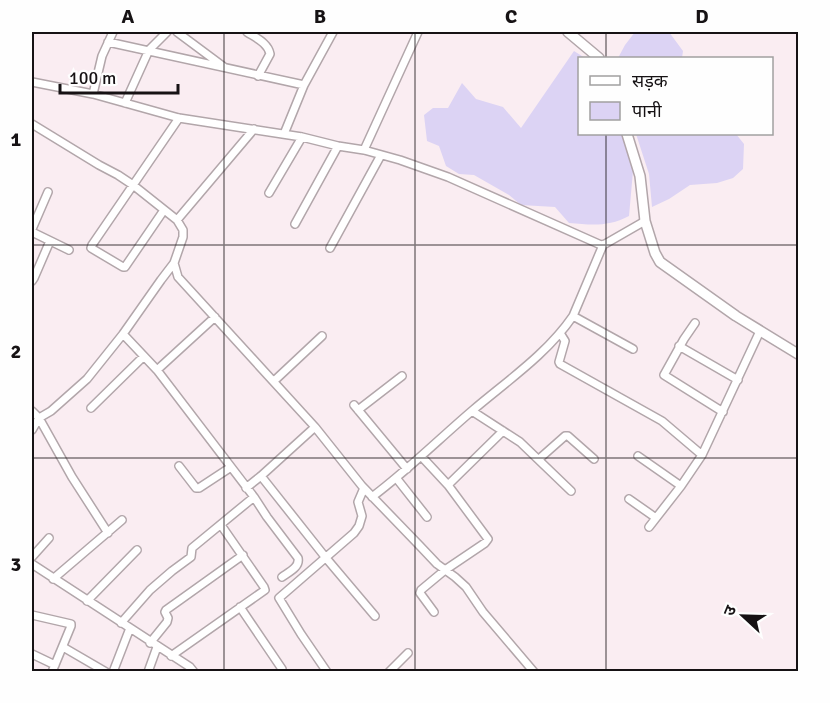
<svg xmlns="http://www.w3.org/2000/svg" width="830" height="703" font-family="Signika,'Noto Sans Devanagari',sans-serif">
	<rect width="100%" height="100%" fill="#faedf2"/>
	<path fill="#dcd3f4" d="M635,32H669L683,51L682,58H618L625,45Z
		M574,51L585,58H580V134H623L633,171L629,216C608,227 592,225 569,223L555,207L521,205L509,195L474,175L459,174L446,166L439,146L427,141L424,115L433,108H448L462,83L476,99L503,107L521,128Z
		M636,134H736L744,144L743,169L733,178L717,183L690,185L669,199L652,207L649,174Z"/>
	<g fill="none" stroke-linecap="round" stroke-linejoin="round">
		<g stroke="#b2a6aa" stroke-width="10">
			<path id="street" d="M177,32L224,67
				M247,32C256,38 268,43 270,54L258,76
				M108,42L304,85
				M32,82L93,94L179,118L302,137L338,146L364,150L400,160L448,177L601,245L605,244L645,221
				M93,94L102,56L113,32
				M125,103L149,50L167,32
				M32,124L99,165L118,175L133,185L177,220L183,230V237L174,263L178,277L315,427L362,486L419,545L437,564L455,577L466,587L483,612L534,672
				M284,134L304,85L333,32
				M364,150L418,32
				M269,193L302,137
				M164,210L125,267H123L91,248L92,245L179,118
				M177,220L254,129
				M295,224L338,146
				M32,229L48,192
				M32,232L69,250
				M330,248L381,155
				M32,281L34,278L50,241
				M573,316L633,349
				M695,323L684,339L664,375L723,412
				M560,333L565,341L559,362L560,364L662,421L702,455
				M123,334L157,370L254,497L267,517L298,558C300,567 289,572 282,577
				M679,346L738,380
				M157,370L215,317
				M274,381L322,336
				M354,405L407,469
				M91,408L143,357
				M358,410L402,376
				M32,411L39,418L72,477L108,533
				M472,411L520,442L571,491
				M32,430L39,418L51,411L87,379L123,334L161,280L174,263
				M638,456L681,486
				M422,457L448,485L488,539L485,543L445,570L421,590L420,593L434,612
				M539,459L565,436H568L594,459
				M179,466L196,488H199L231,467
				M261,476L326,558L375,616
				M397,479L427,517
				M448,485L503,431
				M246,488L261,476L315,427
				M372,497C408,470 439,439 473,410C507,381 547,354 573,316L603,245
				M629,499L656,518
				M649,527L681,486L702,455L760,331
				M32,557L49,538
				M32,564L190,667L194,672
				M53,579L122,520
				M87,601L137,550
				M240,607L282,669L281,672
				M32,615L71,624V626L52,672
				M121,623L150,590L172,571L191,557L192,548L254,497
				M150,643L167,622L168,618L165,612L166,610L243,555
				M63,647L106,672
				M32,654L55,665
				M171,656L265,590L264,587L221,525
				M113,672L130,628
				M148,672L157,647
				M327,672L301,634L279,598L354,533L359,526L362,516L358,502L364,488
				M389,672L408,653"/>
		</g>
		<g stroke="#b2a6aa" stroke-width="12">
			<path id="secondary" d="M568,32L599,58
				M627,134L640,176L645,221L655,253L660,262L736,316L798,354"/>
		</g>
		<use href="#street" stroke="#fff" stroke-width="7"/>
		<use href="#secondary" stroke="#fff" stroke-width="9"/>
	</g>
	<path fill="none" stroke="#161214" stroke-width="1.5" stroke-opacity="0.55" d="M224,32V672M415,32V672M606,32V58M606,134V672M32,245H798M32,458H798"/>
	<rect width="830" height="703" fill="none" stroke="#fefefe" stroke-width="66"/>
	<rect x="578" y="57" width="195" height="78" fill="#fefefe" stroke="#a1a0a0" stroke-width="1.5"/>
	<rect x="590" y="76" width="30" height="9" fill="#ffffff" stroke="#a1a0a0" stroke-width="1.5"/>
	<text x="632" y="87" font-size="18" fill="#161214">सड़क</text>
	<rect x="590" y="102" width="30" height="18" fill="#dcd3f4" stroke="#a1a0a0" stroke-width="1.5"/>
	<text x="632" y="117" font-size="18" fill="#161214">पानी</text>
	<g transform="translate(743 616) rotate(292)" stroke="#fefefe" stroke-width="4.5" paint-order="stroke">
	<path d="M0-4.5L10 22L0 15L-10 22Z" fill="#161214"/>
	<text y="-9" font-size="16" font-weight="bold" text-anchor="middle" fill="#161214">उ</text>
	</g>
	<path d="M60 84v9h118v-9" fill="none" stroke="#161214" stroke-width="3"/>
	<text x="69" y="84" font-size="18" fill="#161214" stroke="#fefefe" stroke-width="4.5" paint-order="stroke">100 m</text>
	<rect x="33" y="33" width="764" height="637" fill="none" stroke="#161214" stroke-width="2"/>
	<g font-size="20" text-anchor="middle" font-weight="bold" fill="#161214">
		<text x="128" y="23">A</text>
		<text x="320" y="23">B</text>
		<text x="511" y="23">C</text>
		<text x="702" y="23">D</text>
		<text x="16" y="146">1</text>
		<text x="16" y="358">2</text>
		<text x="16" y="571">3</text>
	</g>
</svg>
